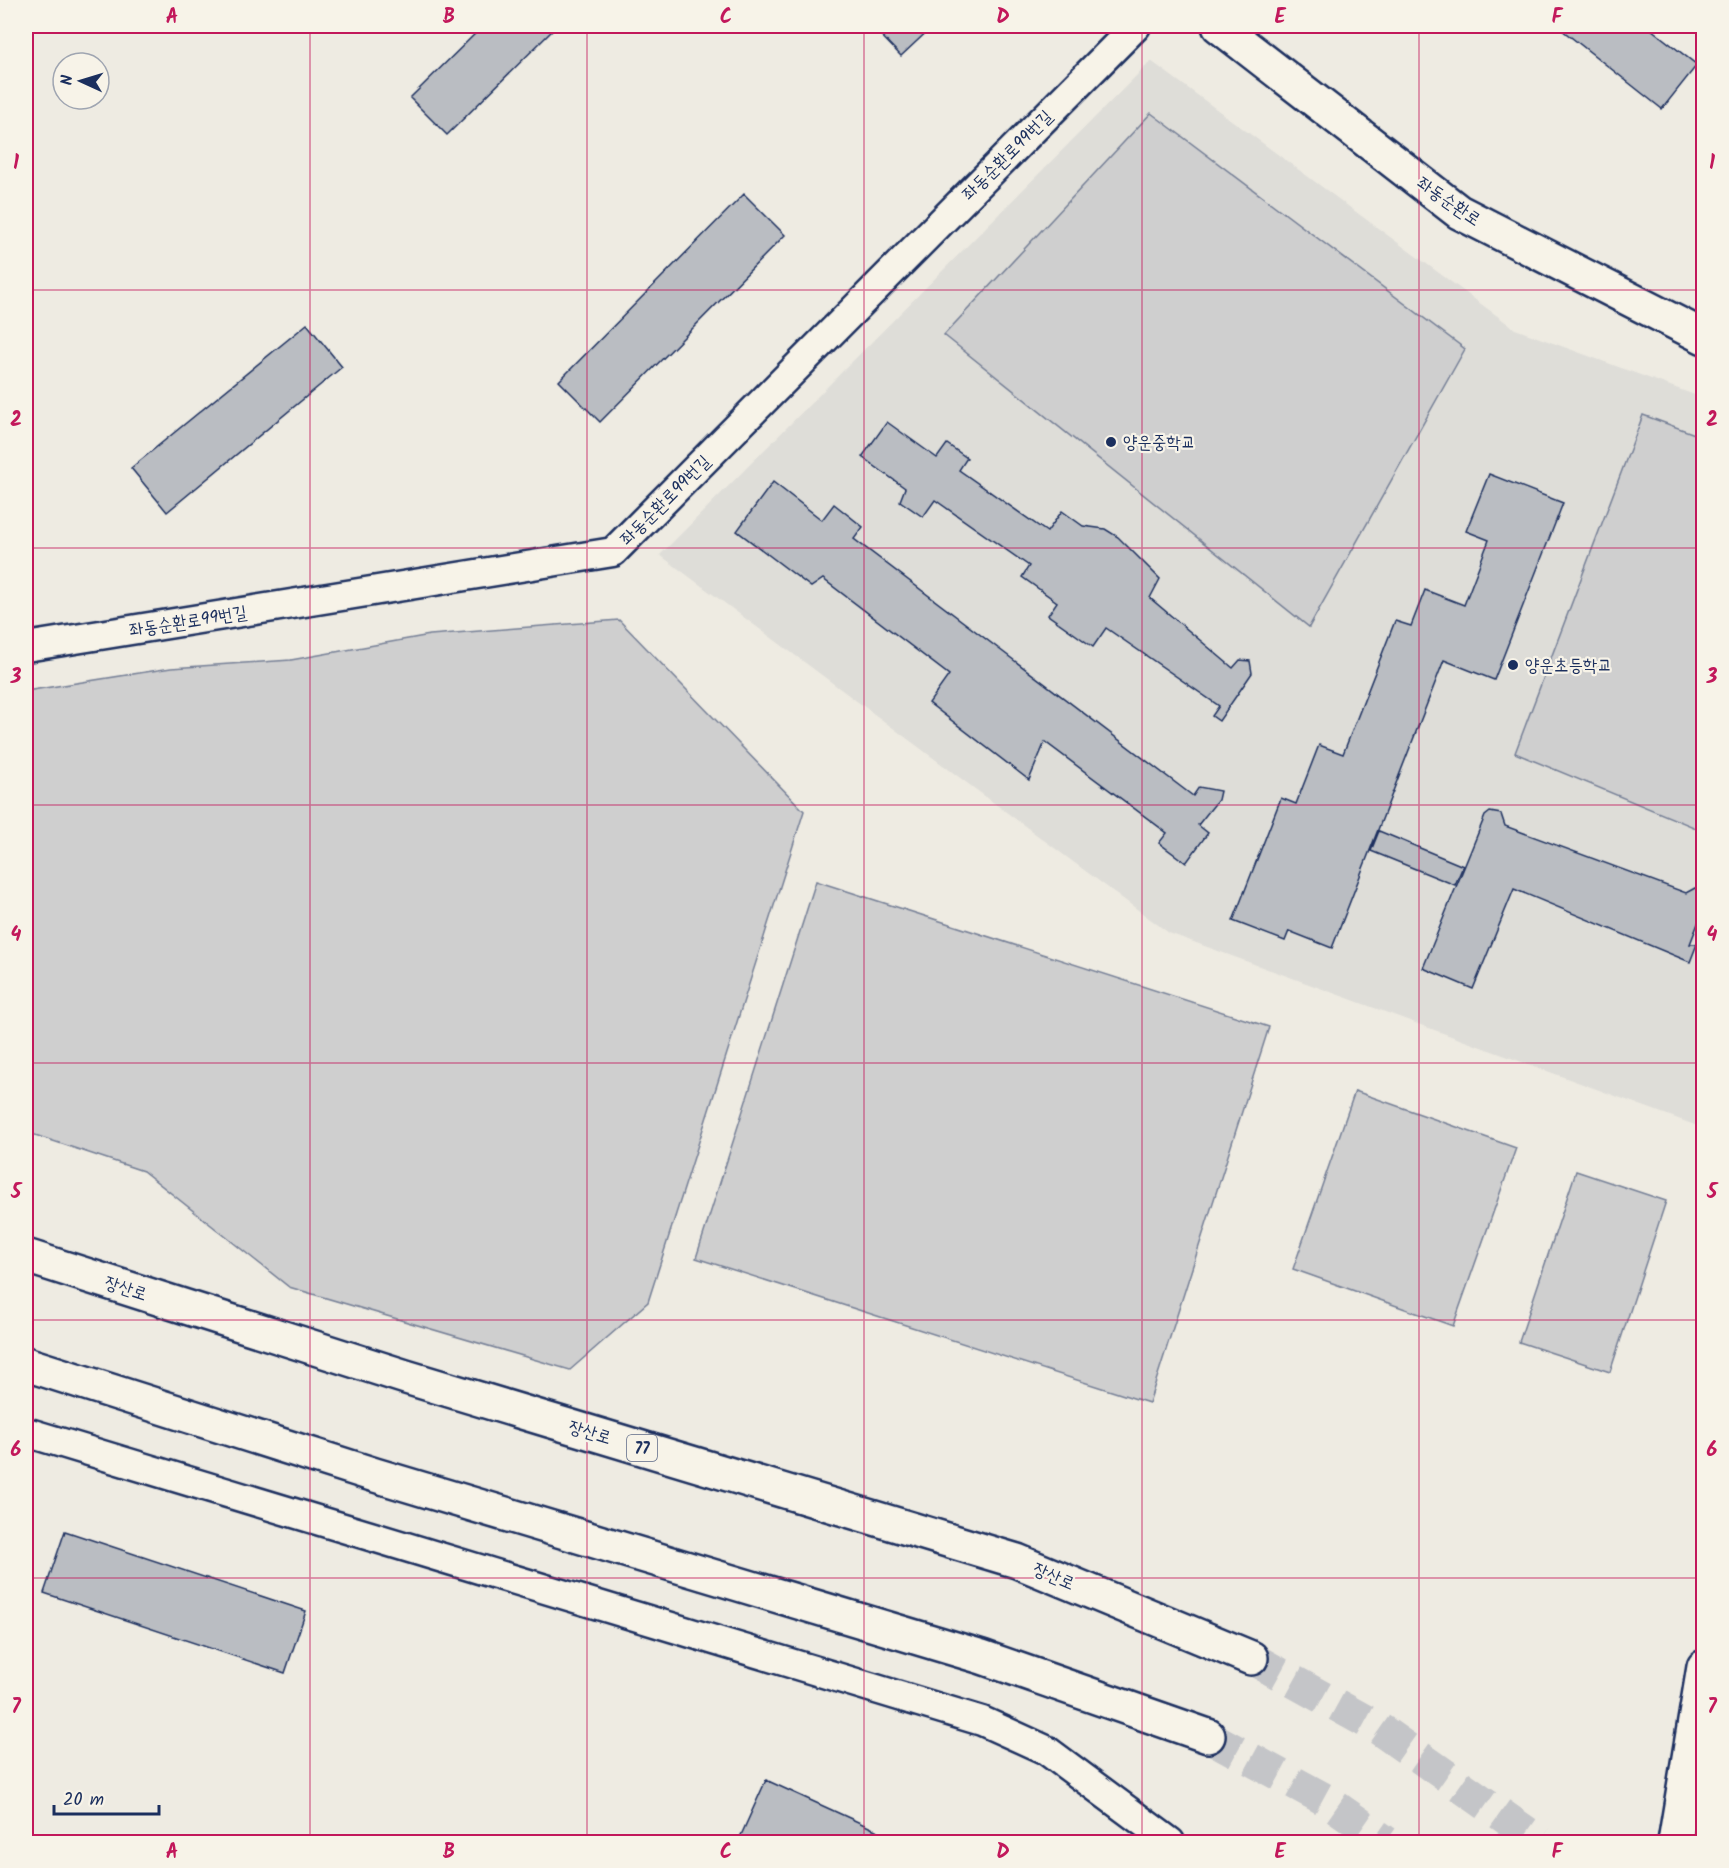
<svg xmlns="http://www.w3.org/2000/svg" width="1729" height="1868" font-family="Kalam,'Poor Story',sans-serif">
	<rect width="100%" height="100%" fill="#eeebe2"/>
	<filter id="ink" filterUnits="userSpaceOnUse"><feTurbulence type="fractalNoise" baseFrequency=".0167" numOctaves="2"/><feDisplacementMap in="SourceGraphic" scale="12" xChannelSelector="R" yChannelSelector="G"/><feConvolveMatrix kernelMatrix="1 2 1 2 8 2 1 2 1" color-interpolation-filters="sRGB"/></filter>
	<g filter="url(#ink)">
		<path fill="#deddd8" d="M1151,61L1515,329L1703,398V1128L1169,933L660,555Z"/>
		<path fill="#cfcfcf" stroke="#757f96" stroke-width="1.5" d="M1151,113L1465,349L1309,627L944,335Z
			M1643,415L1703,437V831L1515,753Z
			M619,620L804,811L648,1302L570,1370L289,1287L143,1171L26,1132V691L171,668L291,660L430,635Z
			M816,881L1269,1027L1149,1403L696,1258Z
			M1355,1091L1516,1148L1453,1326L1293,1269Z
			M1576,1171L1666,1201L1610,1372L1519,1342Z"/>
		<path fill="#babdc2" stroke="#1b2f5e" stroke-width="1.5" d="M483,26H557L447,135L410,98Z
			M872,26H933L901,56Z
			M1557,26H1647L1697,65L1662,109Z
			M744,194L785,235L600,422L559,381Z
			M307,324L342,367L167,512L131,468Z
			M887,422L937,458L947,444L967,458L959,470L1047,532L1062,511L1083,526L1105,529L1118,537L1160,579L1150,598L1233,668L1240,660L1250,661L1252,673L1219,721L1212,716L1219,706L1106,628L1093,647L1048,615L1057,602L1022,577L1029,566L935,500L923,517L900,501L905,488L862,457Z
			M1489,474L1563,503L1494,680L1444,660L1332,948L1289,931L1285,941L1233,921L1281,798L1296,804L1319,745L1343,754L1395,621L1411,626L1425,590L1464,605L1489,540L1466,531Z
			M773,482L822,520L834,504L863,527L854,539L1193,796L1199,787L1220,791L1218,800L1198,825L1208,833L1186,863L1159,843L1167,833L1045,742L1029,780L929,703L949,675L823,579L811,587L737,531Z
			M1490,812L1501,814L1505,826L1686,893L1695,888L1704,894V908L1690,944H1697L1690,962L1514,889L1473,989L1423,968L1485,816Z
			M1379,831L1463,866L1455,885L1371,851Z
			M65,1531L306,1611L285,1673L44,1593Z
			M766,1780L902,1842H738Z"/>
		<g fill="none" stroke-linecap="round" stroke-linejoin="round">
			<path stroke="#c4c5c8" stroke-width="33" stroke-dasharray="33 16" stroke-linecap="butt" d="M1251,1658L1378,1728L1540,1842
				M1208,1736L1326,1800L1386,1842"/>
			<g stroke="#1b2f5e" stroke-width="33">
				<path id="street" d="M26,647L613,552L1136,26
					M26,1432L982,1721L1046,1750L1170,1842"/>
			</g>
			<g stroke="#1b2f5e" stroke-width="38">
				<path id="secondary" d="M1219,26L1459,212L1704,337
					M1675,1842L1704,1667"/>
			</g>
			<g stroke="#1b2f5e" stroke-width="38">
				<path id="highway" d="M26,1256L406,1377L1017,1561L1251,1658
					M26,1364L375,1475L982,1657L1208,1736"/>
			</g>
			<use href="#street" stroke="#f7f3e8" stroke-width="28"/>
			<use href="#secondary" stroke="#f7f3e8" stroke-width="33"/>
			<use href="#highway" stroke="#f7f3e8" stroke-width="33"/>
		</g>
	</g>
	<path fill="none" stroke="#c2185b" stroke-width="1.5" stroke-opacity="0.55" d="M310,26V1842M587,26V1842M864,26V1842M1142,26V1842M1419,26V1842M26,290H1704M26,548H1704M26,805H1704M26,1063H1704M26,1320H1704M26,1578H1704"/>
	<g fill="#1b2f5e" stroke="#f7f3e8" stroke-width="2">
		<circle cx="1111" cy="442" r="6"/>
		<circle cx="1513" cy="665" r="6"/>
	</g>
	<g text-anchor="middle" stroke-width="4.5" stroke-linejoin="round" paint-order="stroke">
		<rect fill="#f7f3e8" stroke="#5d6a87" stroke-width="1.5" x="627" y="1435" width="30" height="26" rx="4.5"/>
		<g font-size="16" font-weight="bold" fill="#1b2f5e">
			<text x="642" y="1454">77</text>
		</g>
		<g font-size="18" fill="#1b2f5e" stroke="#f7f3e8">
			<text transform="translate(1007 155) rotate(-45)" y="6">좌동순환로99번길</text>
			<text transform="translate(1449 201) rotate(34)" y="6">좌동순환로</text>
			<text transform="translate(665 500) rotate(-45)" y="6">좌동순환로99번길</text>
			<text transform="translate(188 621) rotate(-9)" y="6">좌동순환로99번길</text>
			<text transform="translate(126 1288) rotate(18)" y="6">장산로</text>
			<text transform="translate(590 1432) rotate(17)" y="6">장산로</text>
			<text transform="translate(1054 1576) rotate(23)" y="6">장산로</text>
		</g>
		<g font-size="18" fill="#1b2f5e" stroke="#f7f3e8" text-anchor="start">
			<text x="1123" y="448">양운중학교</text>
			<text x="1525" y="671">양운초등학교</text>
		</g>
	</g>
	<rect width="1729" height="1868" fill="none" stroke="#f7f3e8" stroke-width="66"/>
	<g transform="translate(81 81) rotate(274)"><circle r="28" fill="#f7f3e8" stroke="#9fa5b1" stroke-width="1.5"/>
	<path d="M0-4.5L10 22L0 15L-10 22Z" fill="#1b2f5e"/>
	<text y="-9" font-size="16" font-weight="bold" text-anchor="middle" fill="#1b2f5e">N</text>
	</g>
	<path d="M54 1805v9h105v-9" fill="none" stroke="#1b2f5e" stroke-width="3"/>
	<text x="63" y="1805" font-size="18" fill="#1b2f5e" stroke="#f7f3e8" stroke-width="4.5" paint-order="stroke">20 m</text>
	<rect x="33" y="33" width="1663" height="1802" fill="none" stroke="#c2185b" stroke-width="2"/>
	<g font-size="20" text-anchor="middle" font-weight="bold" fill="#c2185b">
		<text x="172" y="23">A</text>
		<text x="449" y="23">B</text>
		<text x="726" y="23">C</text>
		<text x="1003" y="23">D</text>
		<text x="1280" y="23">E</text>
		<text x="1557" y="23">F</text>
		<text x="16" y="169">1</text>
		<text x="1712" y="169">1</text>
		<text x="16" y="426">2</text>
		<text x="1712" y="426">2</text>
		<text x="16" y="683">3</text>
		<text x="1712" y="683">3</text>
		<text x="16" y="941">4</text>
		<text x="1712" y="941">4</text>
		<text x="16" y="1198">5</text>
		<text x="1712" y="1198">5</text>
		<text x="16" y="1456">6</text>
		<text x="1712" y="1456">6</text>
		<text x="16" y="1713">7</text>
		<text x="1712" y="1713">7</text>
		<text x="172" y="1858">A</text>
		<text x="449" y="1858">B</text>
		<text x="726" y="1858">C</text>
		<text x="1003" y="1858">D</text>
		<text x="1280" y="1858">E</text>
		<text x="1557" y="1858">F</text>
	</g>
</svg>
